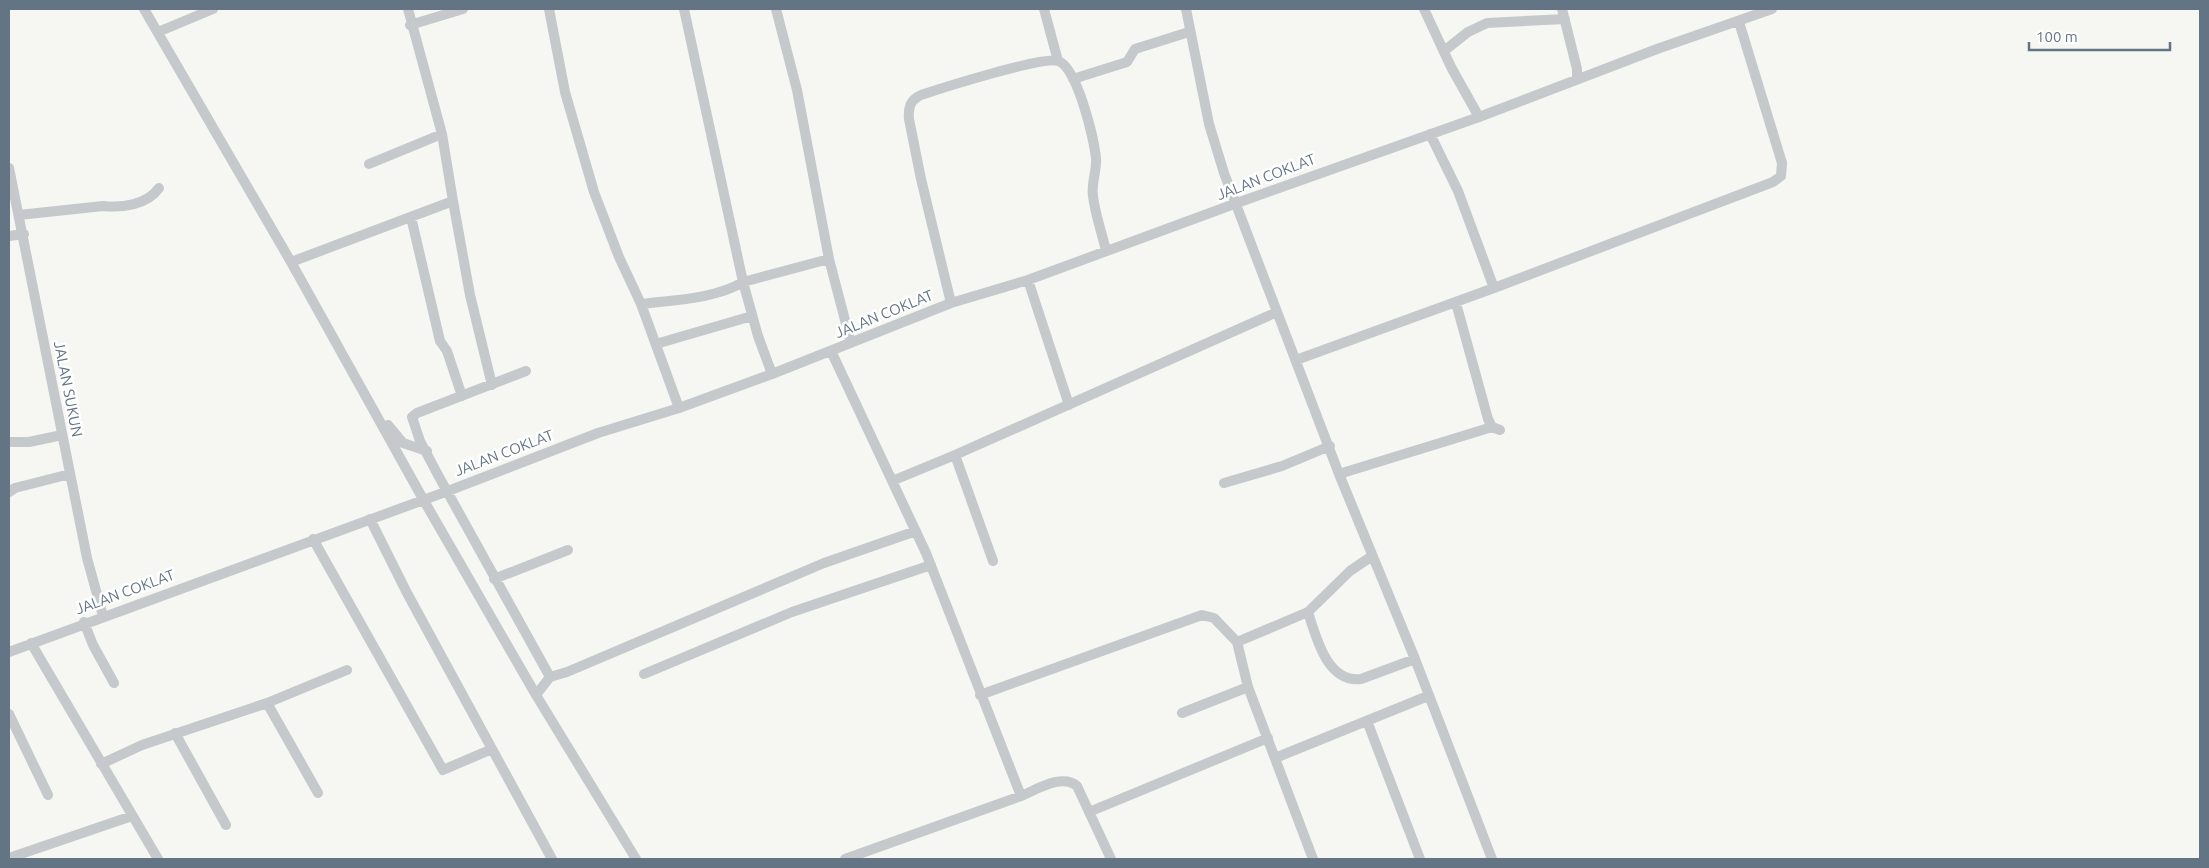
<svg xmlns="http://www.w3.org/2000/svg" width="2209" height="868" font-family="Ubuntu,sans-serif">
	<rect width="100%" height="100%" fill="#f6f6f2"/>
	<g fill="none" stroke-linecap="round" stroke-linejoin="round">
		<path stroke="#c5c9cc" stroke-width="10" d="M144,9L291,262L423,499L536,695L636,859
			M549,9L565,92L594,192L619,257L641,304L679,408
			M684,9L743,282L758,336L772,374
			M776,9L797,90L829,259L851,343
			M1044,9L1058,61
			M1186,9L1209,124L1224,173L1339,474L1415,659L1492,859
			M1424,9L1451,67L1479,117
			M1562,9L1577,69V79
			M410,25L463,9
			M158,32L213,9
			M1444,51L1468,32L1487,23L1565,19
			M1073,79L1127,62L1135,49L1189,32
			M369,164L442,134
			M9,168L87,558L103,616
			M453,201L470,295L492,385
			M19,215L103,206C122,208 147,205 159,188
			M411,217L440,341L447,351L462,396
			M9,236L24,234
			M291,262L453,201L442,134L408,9
			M1028,280L1069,405
			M1494,288L1773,182L1781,176L1782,163L1739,22
			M951,303L921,179L909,119C908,108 910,100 921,95C942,88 1043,56 1058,61C1077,66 1094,139 1096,158C1097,171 1091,183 1093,196C1095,214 1102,233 1106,251
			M1456,303L1488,419L1492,427L1500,430
			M641,304C673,300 715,299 743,282L829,259
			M656,344L752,316
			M831,351L926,553L1021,796C1036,790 1062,773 1077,786L1111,859
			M1296,360L1494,288L1458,191L1430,134
			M526,371L417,413L412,417L420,441L438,475L550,677L536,695
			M388,425L403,443L427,451
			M9,442H29L62,435
			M955,455L993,561
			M1339,474L1492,427
			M892,481L955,455L1277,312
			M1224,483L1282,466L1330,446
			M9,492L15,488L70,474
			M370,519L407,593L552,859
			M313,539L443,770L492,749
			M494,579L568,550
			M1308,612C1316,637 1327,683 1361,679L1415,659
			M84,622L93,645L114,683
			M1237,642L1308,612L1350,571L1372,556
			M31,643L158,859
			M9,652L448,491L598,433L679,408L772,374L951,303L1028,280L1237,203L1479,117L1657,49L1772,9
			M644,674L792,612L931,565
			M550,677L567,672L824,563L916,531
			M980,695L1202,615L1214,618L1237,642L1248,687L1313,859
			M267,703L318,793
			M1182,713L1248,687
			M9,714L48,795
			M1367,721L1420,859
			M175,733L226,825
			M1275,758L1428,696
			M101,764L142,745L267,703L347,670
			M1089,812L1268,738
			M9,858L132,816
			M845,859L1021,796"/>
	</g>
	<g text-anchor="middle" stroke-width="5" stroke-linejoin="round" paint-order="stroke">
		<g font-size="15" fill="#637585" stroke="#fff">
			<text transform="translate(1266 177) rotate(-21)" y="5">JALAN COKLAT</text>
			<text transform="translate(884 314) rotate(-22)" y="5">JALAN COKLAT</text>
			<text transform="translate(68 389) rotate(79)" y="5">JALAN SUKUN</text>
			<text transform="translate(504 453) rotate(-21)" y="5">JALAN COKLAT</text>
			<text transform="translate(125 592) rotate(-20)" y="5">JALAN COKLAT</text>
		</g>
	</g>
	<rect width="2209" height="868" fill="none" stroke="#637585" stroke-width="20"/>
	<path d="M2029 42v8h141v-8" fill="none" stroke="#637585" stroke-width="2.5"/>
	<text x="2036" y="42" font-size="15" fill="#637585" stroke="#ffffff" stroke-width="4" paint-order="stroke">100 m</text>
</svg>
